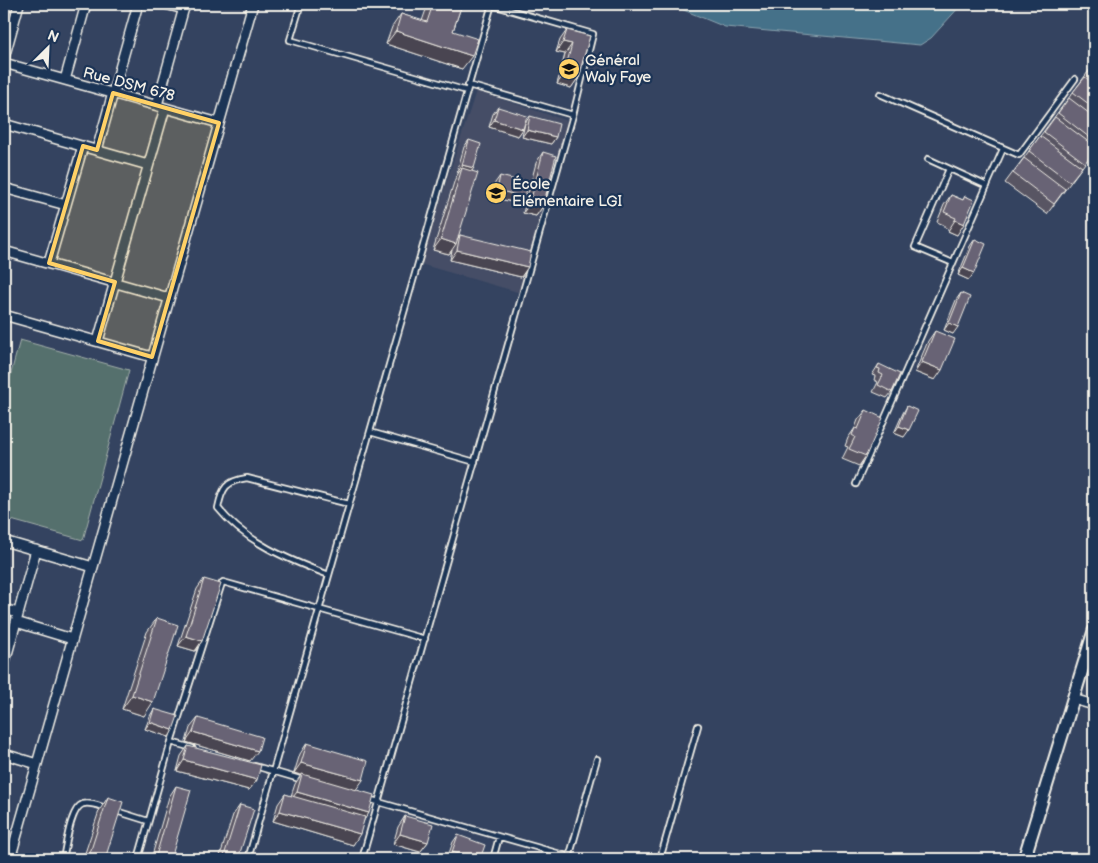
<svg xmlns="http://www.w3.org/2000/svg" width="1098" height="863" font-family="'Balsamiq Sans',sans-serif">
	<rect width="100%" height="100%" fill="#344360"/>
	<filter id="ink" filterUnits="userSpaceOnUse"><feTurbulence type="fractalNoise" baseFrequency=".02" numOctaves="2"/><feDisplacementMap in="SourceGraphic" scale="10" xChannelSelector="R" yChannelSelector="G"/><feConvolveMatrix kernelMatrix="1 2 1 2 8 2 1 2 1" color-interpolation-filters="sRGB"/></filter>
	<g filter="url(#ink)">
		<path fill="#444d66" d="M476,91L568,121L521,293L420,264Z"/>
		<path fill="#546f6d" stroke="#a4b0aa" d="M20,340L129,370L83,540L4,518V399Z"/>
		<path fill="#457189" stroke="#8ba4af" d="M669,4H962L931,38L920,45L725,27Z"/>
		<g fill="none" stroke-linecap="round" stroke-linejoin="round">
			<g stroke="#f4f1e8" stroke-width="8">
				<path id="service" d="M301,4L290,40L467,91
					M468,85L573,115
					M880,94L1019,155L1075,79
					M928,159L987,186
					M949,169L915,247L953,263
					M370,432L475,462
					M856,484L1003,149
					M329,575C289,560 245,542 218,508C222,488 226,481 247,478L349,504
					M171,742L192,748
					M255,766L303,780
					M368,799L578,859
					M116,811L148,821
					M569,858L597,759
					M63,859C66,847 70,808 83,804C91,802 99,806 106,808
					M138,859L171,742L222,583L223,582L425,639
					M248,859L492,4
					M362,859L573,115L593,34L489,4
					M493,859L499,837
					M660,859L698,726"/>
			</g>
			<g stroke="#f4f1e8" stroke-width="12">
				<path id="minor" d="M165,4L184,9
					M4,58L19,4
					M4,63L219,123
					M65,80L86,4
					M157,105L185,4
					M4,124L148,165
					M97,150L138,4
					M4,188L66,205
					M4,251L169,298
					M49,263L83,146
					M4,315L152,357
					M98,341L165,108
					M4,541L93,567
					M4,609L18,613
					M16,622L72,639
					M4,665L36,550
					M1073,699L1094,705
					M4,754L37,764
					M10,859L253,4"/>
			</g>
			<g stroke="#f4f1e8" stroke-width="15">
				<path id="tertiary" d="M1024,859L1094,631"/>
			</g>
			<use href="#service" stroke="#1d3557" stroke-width="4.5"/>
			<use href="#minor" stroke="#1d3557" stroke-width="9"/>
			<use href="#tertiary" stroke="#1d3557" stroke-width="11"/>
		</g>
		<path fill="#595564" stroke="#f4f1e8" d="M428,4H462L453,31L462,69L386,44L392,27L401,14L422,21Z
			M567,30L590,36L578,78L571,88L557,84L565,54L556,52L560,40Z
			M1094,64V151L1047,214L1005,183Z
			M498,107L523,129L518,136L489,127L493,114Z
			M530,116L556,137L551,144L522,137L525,123Z
			M469,140L472,171L458,238L460,235L528,267L521,277L450,260L452,250L449,254L433,250L455,179L459,172H457L464,147Z
			M543,152V206L536,216L523,213L536,163Z
			M500,176L520,204L492,197L495,183Z
			M951,195L963,200L965,196L957,235L948,231V229L944,227V225L937,222L944,205Z
			M975,239L969,280L958,275L970,246Z
			M961,293L953,334L944,330L956,300Z
			M935,331V380L915,372L928,341Z
			M879,364L892,392L887,398L873,392L878,382L874,380L875,376L872,375Z
			M907,406L904,437L894,433L903,413Z
			M866,410V456L859,466L842,459L848,447L845,446L848,438L855,428L858,420Z
			M204,579L202,641L195,651L178,646L197,589Z
			M157,618L144,716L122,709L147,632Z
			M154,709L169,737L145,729L150,716Z
			M198,718L250,761L186,742L190,728Z
			M307,743L356,790L369,813L365,818L353,845L273,821L278,804L285,794L291,796L295,784L301,775L294,773L300,754Z
			M188,746L257,780L249,790L177,771L181,756Z
			M176,786L171,859H151L169,797Z
			M108,797L105,859H83L99,811Z
			M240,805L238,859H219L233,815Z
			M405,816L428,842L420,852L393,844L398,827Z
			M458,835L480,859H447L453,842Z"/>
		<path fill="#494551" stroke="#f4f1e8" d="M396,31L472,56L462,69L386,44Z
			M563,42L572,44L565,54L556,52Z
			M564,74L578,78L571,88L557,84Z
			M494,120L523,129L518,136L489,127Z
			M527,130L556,137L551,144L522,137Z
			M462,165L474,168L469,175L462,168L459,172H457Z
			M497,190L525,197L520,204L492,197Z
			M530,203L543,206L536,216L523,213Z
			M955,220L964,224L957,235L948,231Z
			M441,239L456,244L449,254L433,250Z
			M457,250L528,267L521,277L450,260Z
			M963,268L974,273L969,280L958,275Z
			M949,323L958,327L953,334L944,330Z
			M922,362L942,370L935,380L915,372Z
			M899,426L909,430L904,437L894,433Z
			M186,636L202,641L195,651L178,646Z
			M132,695L153,702L144,716L122,709Z
			M150,722L173,730L169,737L145,729Z
			M193,732L258,751L250,761L186,742Z
			M184,760L257,780L249,790L177,771Z
			M301,763L363,780L355,791L294,773Z
			M297,792L369,813L362,823L289,802Z
			M280,811L360,834L353,845L273,821Z
			M400,834L428,842L420,852L393,844Z
			M452,852L474,859H447Z
			M156,856L169,859H154Z"/>
		<path fill="#686374" stroke="#f4f1e8" d="M433,4H462L453,31L478,39L472,56L396,31L401,14L427,22Z
			M567,30L590,36L578,78L564,74L572,44L563,42Z
			M1094,64V76L1088,72Z
			M1085,77L1094,84V108L1073,92Z
			M1069,98L1094,117V141L1058,113Z
			M498,107L527,116L523,129L494,120Z
			M530,116L559,124L556,137L527,130Z
			M1055,117L1094,146V151L1085,163L1044,132Z
			M1040,136L1082,167L1070,182L1029,151Z
			M469,140L481,144L474,168L462,165Z
			M543,152L556,156L543,206L530,203Z
			M1024,158L1065,189L1054,204L1013,173Z
			M462,168L478,173L456,244L441,239Z
			M500,176L528,183L525,197L497,190Z
			M951,195L963,200L965,196L974,200L964,224L955,220L956,218L951,216V215L944,212Z
			M460,235L531,252L528,267L457,250Z
			M975,239L986,244L974,273L963,268Z
			M961,293L970,297L958,327L949,323Z
			M935,331L955,339L942,370L922,362Z
			M879,364L900,374L892,392L878,385L883,375L879,373L880,369L877,368Z
			M907,406L918,411L909,430L899,426Z
			M866,410L883,418L866,456L849,449L855,437L852,435L855,428L858,429Z
			M204,579L221,584L202,641L186,636Z
			M157,618L178,625L153,702L132,695Z
			M154,709L178,716L173,730L150,722Z
			M198,718L262,737L258,751L193,732Z
			M307,743L368,761L363,780L301,763Z
			M188,746L261,765L257,780L184,760Z
			M302,774L374,795L369,813L297,792Z
			M176,786L191,790L171,859H169L156,856Z
			M285,794L365,817L360,834L280,811Z
			M108,797L123,802L105,859H88Z
			M240,805L254,809L238,859H223Z
			M405,816L433,824L428,842L400,834Z
			M458,835L485,845L480,859H474L452,852Z
			M527,855L541,859H526Z"/>
	</g>
	<path fill="#ffd166" fill-opacity="0.2" stroke="#ffd166" stroke-width="4" stroke-linejoin="round" d="M113,93L219,123L152,357L98,341L115,282L49,263L83,146L97,150Z"/>
	<defs>
		<g id="school-disc" transform="scale(1.125)"><circle r="9.5" fill="#ffd166" stroke="#1d3557"/><path d="M0-5L7-2L0 1L-7-2ZM-4 1L0 2.5L4 1V4Q0 6-4 4Z" fill="#111"/></g>
	</defs>
	<g fill-rule="evenodd">
		<use href="#school-disc" x="569" y="69"/>
		<use href="#school-disc" x="496" y="193"/>
	</g>
	<g text-anchor="middle" stroke-width="4.5" stroke-linejoin="round" paint-order="stroke">
		<g font-size="15" fill="#f4f1e8" stroke="#1d3557" text-anchor="start">
			<text x="585" y="65">Général<tspan x="585" dy="17">Waly Faye</tspan></text>
			<text x="512" y="189">École<tspan x="512" dy="17">Elémentaire LGI</tspan></text>
		</g>
		<g font-size="15" fill="#f4f1e8" stroke="#1d3557">
			<text transform="translate(129 84) rotate(15)" y="5">Rue DSM 678</text>
		</g>
	</g>
	<rect width="1098" height="863" fill="none" stroke="#1d3557" stroke-width="20"/>
	<rect x="10" y="10" width="1078" height="843" fill="none" stroke="#f4f1e8" stroke-width="2" filter="url(#ink)"/>
	<g transform="translate(48 48) rotate(24)" stroke="#1d3557" stroke-width="4" paint-order="stroke">
	<path d="M0-4L9 19L0 12L-9 19Z" fill="#f4f1e8"/>
	<text y="-8" font-size="14" font-weight="bold" text-anchor="middle" fill="#f4f1e8">N</text>
	</g>
</svg>
